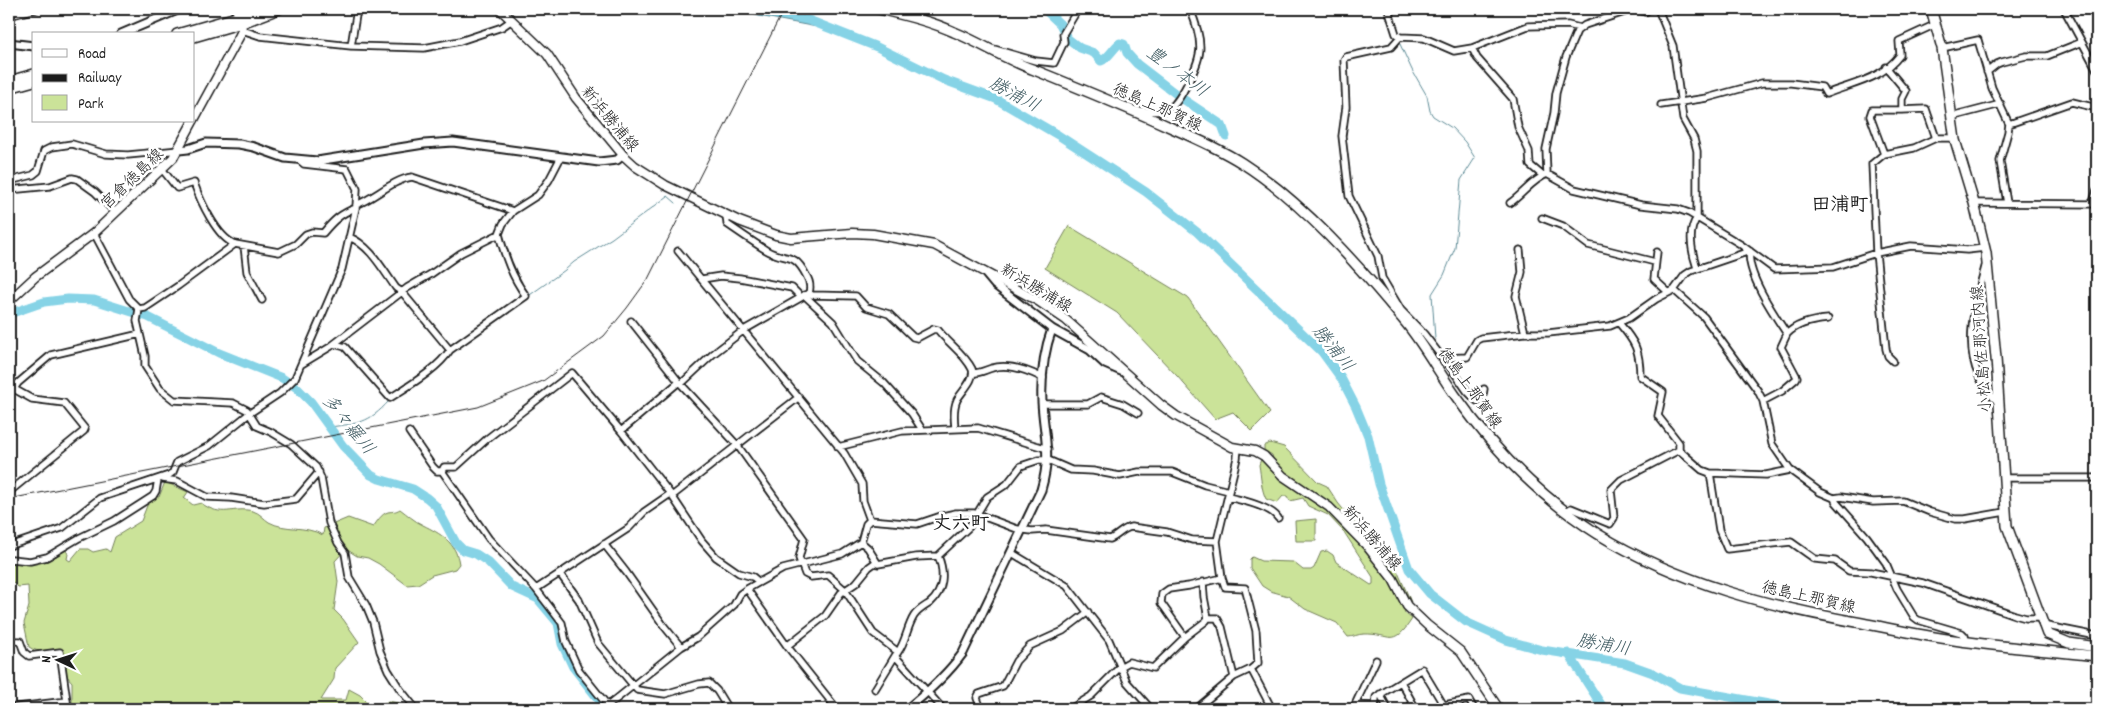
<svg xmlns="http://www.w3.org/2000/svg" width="2106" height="718" font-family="Dekko,'Klee One',sans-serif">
	<rect width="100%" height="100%" fill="#fff"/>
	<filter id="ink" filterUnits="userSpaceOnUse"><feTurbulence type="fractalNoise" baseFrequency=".02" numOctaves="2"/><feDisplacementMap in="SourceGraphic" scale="10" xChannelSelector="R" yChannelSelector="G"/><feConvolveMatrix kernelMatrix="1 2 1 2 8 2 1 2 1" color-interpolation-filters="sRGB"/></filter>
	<g filter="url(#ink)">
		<path fill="#cbe399" stroke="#74805a" d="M1069,226L1188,298L1270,413L1252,431L1233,412L1215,419L1177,376L1117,313L1045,268Z
			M1270,443L1284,447L1318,482L1327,486L1338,503L1364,535L1386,559L1393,561L1411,602L1403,605L1405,613L1412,619C1393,649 1391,633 1364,634C1358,634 1353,637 1348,637L1337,623L1305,609L1288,596L1270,591L1262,586L1250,568V559L1252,557L1261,561L1293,562L1303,570H1311L1314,568L1321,552L1327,551L1333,555L1336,562L1371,585L1373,584V577L1344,532L1328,515L1308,506L1303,498L1290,501L1287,496H1283L1277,503L1266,499C1261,489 1261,476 1259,465L1261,459L1267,465L1274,462L1272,455L1264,450V446Z
			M165,482L188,492L184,498L193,505L201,503C223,519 232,506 253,511C260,513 264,519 269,522C285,531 304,525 323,535L324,528L348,518L373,527C377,522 381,514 388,512C394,511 395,512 400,509C407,514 414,521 423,525C441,534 456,542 459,564L455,569L432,575L418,584L407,585L379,564L368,558L357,556L346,549L335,561L338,582L334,610L343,619L359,642L335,668L334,679L321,700H346L349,689L360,695L372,707L382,706L388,701L398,703L406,709H72V682L66,675L59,651C47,649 39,654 29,647L24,623L29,606L28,586L18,587L9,578V555C22,561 31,566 45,558L50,560L66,550L68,554L67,559L70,561L80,549H88L93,552L106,549L110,552L115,537L141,521L148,503L155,496L159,497Z
			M1316,519V541H1296L1295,521Z"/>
		<path fill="#86d3e6" stroke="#5c8a95" d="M735,9H794L822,28L759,16Z"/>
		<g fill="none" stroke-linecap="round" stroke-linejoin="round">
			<path stroke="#5c8a95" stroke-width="1" d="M1399,42L1412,70L1427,96L1430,111L1433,116L1452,128L1465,142L1475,158L1461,180L1455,248L1444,275L1432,294L1435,339
				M527,297L565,270L574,262L612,238L668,196L676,203
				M439,366L445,360
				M330,427C359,423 368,424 389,401
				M1054,466L1067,471
				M1110,477L1123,479L1135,476
				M1231,494L1239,497"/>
			<path stroke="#86d3e6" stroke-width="9" d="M1044,9L1060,24L1067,38L1080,48L1094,53L1101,61C1109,58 1113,48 1120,43L1124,44L1127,53L1137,64L1180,97L1222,125L1226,136
				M806,19L877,47L944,80L996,99L1058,135L1109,168L1146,192L1197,232L1322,352L1341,378L1356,407L1368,436L1379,484L1409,569L1430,594L1466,622L1506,640L1542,650L1625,663L1653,673L1680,688L1796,709
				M9,314L44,302L68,299L94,300L148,317L219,353L282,378L297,388L311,402L343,446L371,475L379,479L413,489L427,498L436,506L456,543L463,550L476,554L488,562L512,587L538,599L558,623L562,644L573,667L606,709
				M1568,653L1604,709"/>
			<g stroke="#1c1c1c" stroke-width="9">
				<path id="minor" d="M1388,9L1396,34L1400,37L1424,38L1454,51L1472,48L1528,26L1568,25L1580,28
					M1658,9L1673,46L1683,119L1694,139L1697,151V218C1687,231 1692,253 1697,268
					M2064,9L2097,70
					M9,16L36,9
					M242,30L260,36L351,46L424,48L460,41L502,27L512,20
					M1400,37L1391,47L1346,57L1344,60L1346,107L1342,136L1349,196L1378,256L1382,278L1401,310L1424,334L1441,356L1444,358L1467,357L1477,340L1481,338L1525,333H1548L1610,326L1629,318L1656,299L1674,290L1685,275L1691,271L1750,251C1745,272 1775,316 1787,334L1781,347L1797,377L1796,379L1782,391L1763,401
					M351,46L357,9
					M1472,48L1477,58L1513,99L1518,127L1529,151L1530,165L1543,176
					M1942,48L1978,40L1992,88L2009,124L2008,132L2000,161L2007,203
					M994,49L1036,61L1054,63L1064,42L1063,34L1078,9
					M1886,67L1906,91L1902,99V110L1926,109L1936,138
					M1987,72L1997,64L2002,62L2026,56H2047L2082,42
					M1661,105L1707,98L1762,83H1791L1822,87L1826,94C1853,83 1881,80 1900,55L1899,41L1936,24
					M1135,110C1144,110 1157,114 1166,110C1174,108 1180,97 1184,90C1203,57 1205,44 1190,9
					M1951,117L2001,104
					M2009,124L2072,102L2097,108
					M1884,154L1870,116L1872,110H1902
					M162,169L177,188L194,183C200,200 217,238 235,244L279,252L296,244L306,234L312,232L323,233C333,221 341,213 356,208
					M1547,174L1546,149L1554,113L1556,93L1566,57L1577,31L1585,25L1631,10L1637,9L1645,12L1650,9
					M9,181L33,175L38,171L44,151L52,147L72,144L106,154L128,155L179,150
					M9,190L50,186L72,178L77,179L95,192L115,212
					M2093,202L2097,190
					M1510,203C1523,194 1532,180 1547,174L1574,189L1641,205L1678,209L1689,213L1740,244L1774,269L1833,267L1876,253L1911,246L1967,250L1985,248
					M1974,203L2097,204
					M356,205C375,198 392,180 412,177L513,211
					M1542,218L1563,226L1588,245L1655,262
					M94,233L129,299L139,309L137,321L145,356V366L160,389L174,400L233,403L247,410L257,426L271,432L291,444L316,467L321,478L329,523L338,543L345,553L349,577L366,605L373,622L380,651L388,670L400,689L416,709
					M349,237C370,245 383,270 396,288L402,292L450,350
					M244,246L247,272L262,300
					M1520,250L1522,272L1516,296L1525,333
					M1657,252L1654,279L1668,292
					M1985,267C1972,314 1957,367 2000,404
					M702,279L721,276L740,278L792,288L801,297
					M1674,290L1704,317L1758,391L1763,401L1772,444L1790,470L1820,492L1834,498L1841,497L1873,502L1903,501L1930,512L1955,519H1965L2005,512
					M809,293L812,295L856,296L866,307L889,314L913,337L917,338L934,329L938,330C948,343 965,354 972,369C976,379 961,392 957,400C953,409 954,419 955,427
					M804,295L833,322L857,361L884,383L912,414L921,428
					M139,309L145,308L178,286L235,244
					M631,321L679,382L738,446L804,539L799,558L805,574L811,577L828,575L845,590L873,633L898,652L895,656L943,709
					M1787,334C1797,323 1815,320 1828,319
					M334,344L345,347L390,398C410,385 438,369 450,350L526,296C512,277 505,257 499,234
					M1444,358L1467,391L1477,401L1483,395L1484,389
					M1893,361L1888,356L1886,349L1876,253L1872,164L1884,154L1914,148L1936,138H1955
					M302,364L330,347L407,288L431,274L461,253L499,234L503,224L513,211L538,195L549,180L561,157
					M973,373C981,373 985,370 992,368C1008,363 1029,371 1043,378
					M681,384L713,354L744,330L809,293C811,286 810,281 806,275C793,250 786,262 766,250C753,242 740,233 727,224L726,215
					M9,393L14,389L18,383L51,355L140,334
					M1043,404H1088L1101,397L1123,404L1138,413
					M621,431L679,382
					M409,432L433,467L437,471H442L489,539L536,589L562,623L566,642L579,670L608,706
					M838,447L902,431L978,428L1048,449
					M1679,450L1702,470L1710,473L1766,475L1790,470
					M442,471L444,467H456L488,438L572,373L621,431L672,496L702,541L716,557L739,573L753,577L759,582
					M1710,473L1719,530L1727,549L1791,542L1815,559L1835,561L1849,571L1871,572L1923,583L2015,615L2026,618H2039
					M2003,478H2097
					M163,479L177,481L207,497L231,498L264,503L296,499L319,472
					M9,492L84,431L85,429L64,403L32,399L14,389
					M672,496L799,397
					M1228,497C1242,500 1271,507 1278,518
					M1834,498L1836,502L1867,537L1886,563L1897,589L1914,617L1918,620L1962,633L1965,636L1966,641
					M1566,511L1571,508L1610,524L1614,518L1611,490L1621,480L1679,450V443L1658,416L1663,392L1640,376C1640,350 1635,342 1619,323
					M870,520L917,524L938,517L956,513H974L1017,529L1032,531L1046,530L1110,539C1118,536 1123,528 1131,527L1167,532L1192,540L1217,541
					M861,542L868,548L878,564L916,557L938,556L969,527L987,497L1007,484L1021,466L1039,460H1048L1071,470L1093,471L1120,476L1139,472H1172L1205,485L1229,491
					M604,544L626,572L664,626L681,647
					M9,546L62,528L100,498L169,475L173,472L177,462L209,446L250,413L280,393L295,378L342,269L356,208L357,189L347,169L304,164L299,160
					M1012,553L1067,586L1109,640L1127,682L1151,709
					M9,561L12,559L30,561L47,557L79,538L114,521L153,496L156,491L158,479
					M560,574L579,600L598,643L637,690L665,694L699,684L709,683L717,691L728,709
					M536,589L629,528L644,512L670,494
					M747,589L787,646L837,709
					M1208,618H1217L1222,627L1234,677
					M2042,625L2097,636
					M1185,637L1164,607L1161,603L1162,594L1169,589L1189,586L1222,578L1217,541L1237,458L1238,448
					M9,641H20L24,652L29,656L60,652L67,701L9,708
					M787,646L825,616L841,593L856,583L869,567L876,562
					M898,652C906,641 907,627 914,616C918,610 924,607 930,603C944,591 945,572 938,556
					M1251,669L1272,709
					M1401,682L1416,709
					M875,689L895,656
					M1380,694L1388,709
					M67,701L68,709
					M1356,705L1375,706
					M1444,705L1469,700L1474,709
					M604,709L681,647L698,637L734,605L740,594L747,589L783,569L842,554L861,542L866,524L870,520L863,501L862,484L844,453L678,251
					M981,709L977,698L979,694L1003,686L1016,661L1030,646L1063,631L1088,612
					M1070,709L1091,696L1120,667L1129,662L1153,668L1185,637L1206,621L1208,618L1204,597L1203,582
					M1196,709L1234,677L1251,669L1258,663L1256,631L1245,588L1225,587L1222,578
					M1353,709L1376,660
					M1375,709L1376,697L1422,669L1446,709"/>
			</g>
			<g stroke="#1c1c1c" stroke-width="11">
				<path id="tertiary" d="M235,9L240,16
					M121,34L180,9
					M9,43L34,46
					M179,150L188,149L206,143L239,144L254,147L285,158L317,161L424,144L453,142L599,162L617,160L623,155
					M985,273L995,285L1052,329L1090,350L1105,364L1121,371
					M907,709C928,692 947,675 963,653L1041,490C1052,452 1044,438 1042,402C1041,379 1044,351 1052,329"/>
			</g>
			<g stroke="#1c1c1c" stroke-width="11">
				<path id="secondary" d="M500,9L547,54L576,98L623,155L635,166L665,185L739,221L776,235L791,238L852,233L873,234L934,245L1038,301L1066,320L1161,405L1176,416L1225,443L1232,447L1255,451L1264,456L1283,476L1329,507L1367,546L1393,579L1407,606L1427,625L1461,652L1499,709
					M9,301L35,277L94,233L173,158L240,35L242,30L240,18"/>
			</g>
			<g stroke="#1c1c1c" stroke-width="12">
				<path id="primary" d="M879,9C904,15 930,21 954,32C981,43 1005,59 1032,69C1079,88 1126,107 1172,128C1195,138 1220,149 1242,163C1303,202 1360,267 1406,323C1424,345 1438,371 1455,395C1493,449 1541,498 1598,534C1678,583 1771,607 1862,623C1893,629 1924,636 1954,640C2002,647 2050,651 2097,656
					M1931,9L1942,48L1955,140L1974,203L1986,253L1996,358L2007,526L2047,634L2069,643L2097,647"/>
			</g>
			<g stroke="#1c1c1c" stroke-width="12">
				<path id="trunk" d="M177,34L240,16L256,9
					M194,37L242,23L279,9
					M9,81L34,74
					M9,88L34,81"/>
			</g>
			<use href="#minor" stroke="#fff" stroke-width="5.5"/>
			<use href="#tertiary" stroke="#fff" stroke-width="7"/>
			<use href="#secondary" stroke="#fff" stroke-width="8"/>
			<use href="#primary" stroke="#fff" stroke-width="9"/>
			<use href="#trunk" stroke="#fff" stroke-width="9"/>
			<path stroke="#1c1c1c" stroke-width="1" d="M9,499L478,407L543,381L604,336L627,308L648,279L784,9"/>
		</g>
	</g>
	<g text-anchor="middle" stroke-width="5" stroke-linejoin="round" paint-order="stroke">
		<g font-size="16" fill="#1c1c1c" stroke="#fff">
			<text transform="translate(1158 106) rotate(24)" y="6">徳島上那賀線</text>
			<text transform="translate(611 118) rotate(50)" y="6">新浜勝浦線</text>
			<text transform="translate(131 178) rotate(-44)" y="6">宮倉徳島線</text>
			<text transform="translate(1037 287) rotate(31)" y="6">新浜勝浦線</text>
			<text transform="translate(1980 349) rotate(-94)" y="6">小松島佐那河内線</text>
			<text transform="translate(1471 387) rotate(54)" y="6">徳島上那賀線</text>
			<text transform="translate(1373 537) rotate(49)" y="6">新浜勝浦線</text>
			<text transform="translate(1809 596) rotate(13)" y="6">徳島上那賀線</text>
		</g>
		<g font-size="18" font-style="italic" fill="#415c63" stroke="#fff">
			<text transform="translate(1178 71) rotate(37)" y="6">豊ノ本川</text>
			<text transform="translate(1015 94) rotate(28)" y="6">勝浦川</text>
			<text transform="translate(1334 348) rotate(51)" y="6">勝浦川</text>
			<text transform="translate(349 424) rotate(51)" y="6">多々羅川</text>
			<text transform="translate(1604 644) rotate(10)" y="6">勝浦川</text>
		</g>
		<g font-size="19" font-weight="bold" fill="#1c1c1c" stroke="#fff">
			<text x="1840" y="210">田浦町</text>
			<text x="961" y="529">丈六町</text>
		</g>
	</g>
	<rect width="2106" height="718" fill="none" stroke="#fff" stroke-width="30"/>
	<rect x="15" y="15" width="2076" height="688" fill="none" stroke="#1c1c1c" stroke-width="2" filter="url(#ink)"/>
	<rect x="32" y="32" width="162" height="90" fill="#ffffff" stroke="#a4a4a4"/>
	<rect x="42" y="49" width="25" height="8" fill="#ffffff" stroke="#a4a4a4"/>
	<text x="78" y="58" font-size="15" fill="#1c1c1c">Road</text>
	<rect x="42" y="74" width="25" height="8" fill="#1c1c1c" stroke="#a4a4a4"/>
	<text x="78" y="82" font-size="15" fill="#1c1c1c">Railway</text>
	<rect x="42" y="95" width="25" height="15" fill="#cbe399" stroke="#a4a4a4"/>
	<text x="78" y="108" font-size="15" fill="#1c1c1c">Park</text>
	<g transform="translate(58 660) rotate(274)" stroke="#ffffff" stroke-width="4" paint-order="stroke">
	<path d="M0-4L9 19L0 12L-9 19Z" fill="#1c1c1c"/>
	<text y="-8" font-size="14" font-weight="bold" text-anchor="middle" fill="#1c1c1c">N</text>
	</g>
</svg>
